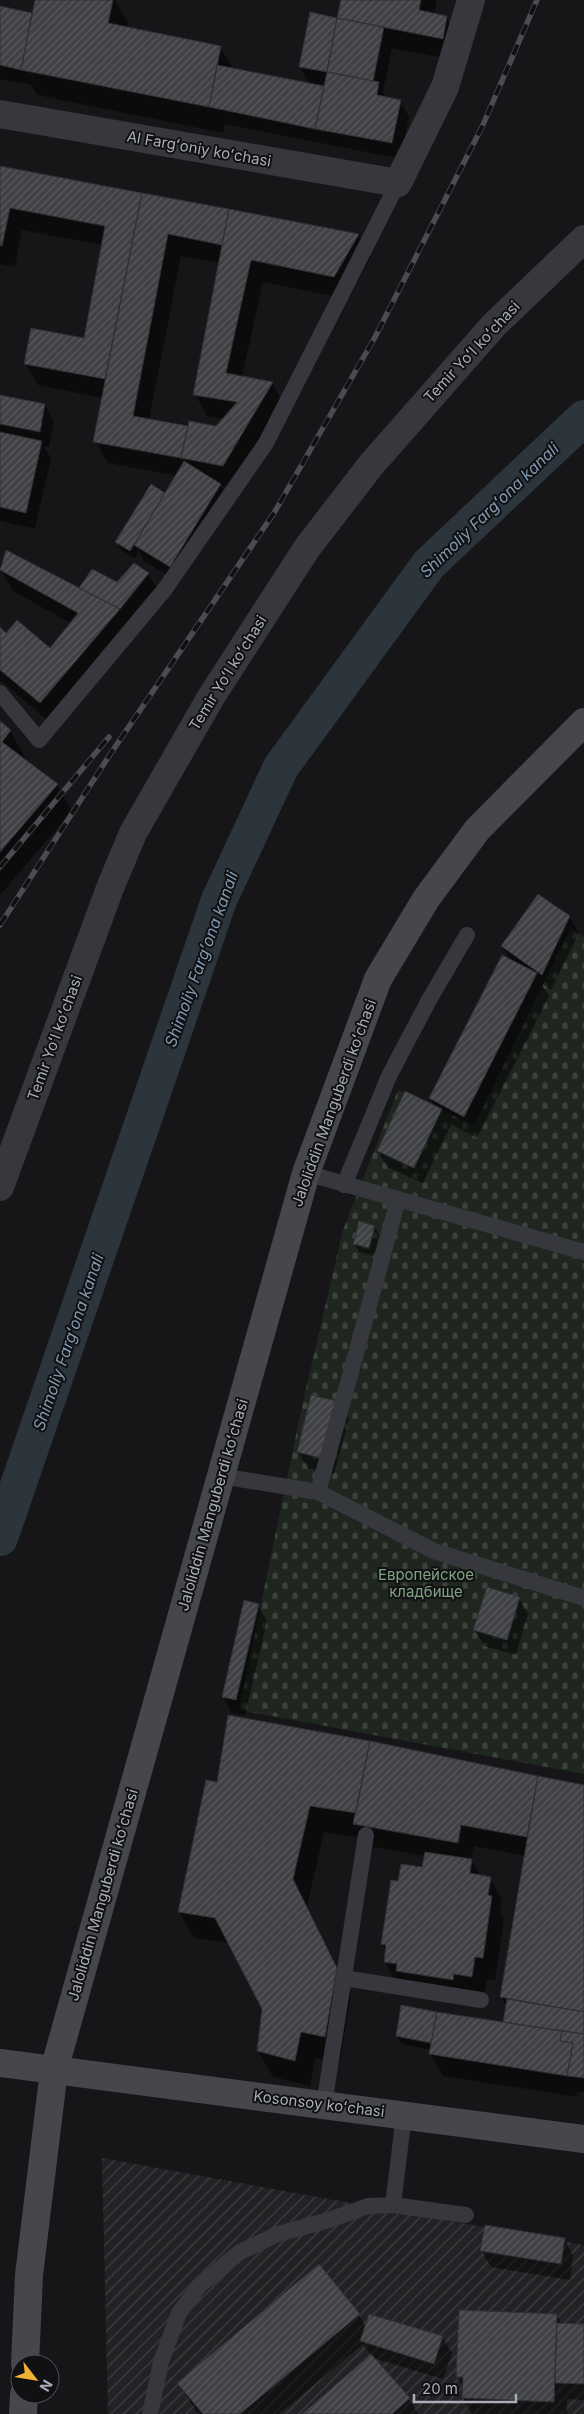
<svg xmlns="http://www.w3.org/2000/svg" width="584" height="2414" font-family="Inter,sans-serif">
	<defs>
		<pattern id="industrial-furrows" width="10" height="10" patternUnits="userSpaceOnUse" patternTransform="scale(1.25)"><rect width="10" height="10" fill="#222225"/><path d="M-1 1l2-2M0 10L10 0M9 11l2-2" fill="none" stroke="#3f3f43"/></pattern>
		<pattern id="cemetery-stones" width="16" height="16" patternUnits="userSpaceOnUse" patternTransform="scale(1.25)"><rect width="16" height="16" fill="#1e261f"/><path d="M2 7V4a2 2 0 0 1 4 0v3zM10 15v-3a2 2 0 0 1 4 0v3z" fill="#3c433d"/></pattern>
		<pattern id="building-hatch" width="6" height="6" patternUnits="userSpaceOnUse" patternTransform="scale(1.25)"><rect width="6" height="6" fill="#404145"/><path d="M-1 1l2-2M0 6l6-6M5 7l2-2" fill="none" stroke="#595a5e"/></pattern>
	</defs>
	<rect width="100%" height="100%" fill="#161618"/>
	<path fill="url(#industrial-furrows)" d="M102,2158L584,2245V2414H108Z"/>
	<path fill="url(#cemetery-stones)" d="M571,928L584,936V1774L239,1710L303,1401L343,1230L398,1090L474,1125Z"/>
	<path fill="#0007" fill-rule="evenodd" d="M36,0H115L128,22L127,28L220,47L233,69L310,85L300,67L338,19L342,0H437L434,15L446,17L459,39L455,60L392,48L383,92L387,98L400,101L409,117L401,159L225,124L223,133L37,95L31,85L0,79V8L33,14Z
		M0,167L359,235L371,257L347,299L263,282L242,377L272,383L284,405L235,488L220,485L230,501L179,582L144,561L139,551L135,559L121,550L117,542L166,494L177,476L108,463L95,441L103,398L38,385L25,363L85,339L102,245L22,230L15,267L0,264ZM181,256L220,263L195,394L207,416L224,419L216,428L189,427L149,420Z
		M0,397L45,405L54,421L49,447L44,446L51,458L35,529L0,521Z
		M0,569L80,590L117,584L148,574L158,589L53,725L0,680V629L7,635L51,650L72,624L13,591Z
		M0,722L10,731L25,757L23,759L57,785L72,811L0,895Z
		M569,917L579,933L551,990L541,983L549,996L477,1138L451,1124L423,1183L387,1167L378,1151L435,1107L430,1098L511,961L502,946Z
		M375,1227L379,1235L374,1256L359,1252L354,1243Z
		M339,1403L349,1419L334,1474L308,1468L298,1452Z
		M519,1598L528,1614L516,1655L484,1646L475,1630Z
		M258,1605L267,1621L245,1715L232,1713L223,1696Z
		M537,1777L584,1786V2092H580V2095L575,2091L578,2097L443,2076L430,2054L431,2050L402,2044L397,2036L436,2013L504,2023L507,2007L501,1997L525,1856L474,1846L471,1860L481,1876L490,1878L502,1900L500,1913L504,1919L495,1980L487,1979L484,1999L398,1984L385,1962L386,1951L382,1944L399,1882L423,1869L425,1856L367,1846L363,1838L324,1832L307,1906L351,1995L340,2062L315,2058L310,2086L273,2077L258,2051L263,2009L230,1943L194,1938L179,1912L207,1782L218,1784Z
		M564,2239L573,2255L570,2280L491,2267L482,2251Z
		M460,2312L557,2315L562,2325H584V2400L567,2399V2414H472L463,2398L464,2388L457,2377Z
		M359,2315L366,2327L442,2337L452,2353L443,2379L373,2358L409,2399L418,2414H304L371,2356L363,2344L279,2414H198L179,2384Z"/>
	<g fill="none" stroke-linecap="round" stroke-linejoin="round">
		<path stroke="#2c353c" stroke-width="36" d="M0,1538L219,900L281,767L429,564L584,418"/>
	</g>
	<path fill="url(#building-hatch)" stroke="#303034" d="M35,0H113L108,23L221,46L209,107L21,70Z
		M341,0H421L419,10L447,16L443,39L337,18Z
		M0,6L32,13L21,70L0,65Z
		M310,12L337,18L327,72L299,67Z
		M337,18L384,27L373,81L327,72Z
		M217,65L324,86L315,129L209,107Z
		M327,72L379,82L377,95L401,100L392,143L315,129Z
		M0,166L142,193L105,379L24,364L31,328L84,338L105,226L10,208L2,246L0,245Z
		M142,193L229,209L222,245L168,234L133,416L188,426L181,458L93,442Z
		M229,209L359,234L334,277L251,260L226,373L273,382L223,466L181,458L189,421L216,426L237,402L193,395Z
		M0,395L45,404L40,432L0,424Z
		M0,432L42,441L26,513L0,507Z
		M184,461L221,484L170,567L134,545Z
		M151,484L165,493L130,551L115,542Z
		M6,550L120,609L40,703L0,670V627L6,633L17,620L50,648L78,613L0,570Z
		M134,563L149,573L120,609L79,588L92,569L117,582Z
		M0,721L11,730L2,742L58,784L0,852Z
		M538,894L570,916L542,975L501,946Z
		M502,955L537,973L464,1117L429,1098Z
		M405,1091L442,1109L414,1168L377,1151Z
		M359,1221L375,1226L369,1248L353,1244Z
		M311,1395L340,1402L325,1459L297,1452Z
		M487,1587L520,1597L507,1640L473,1630Z
		M244,1600L259,1604L236,1700L222,1697Z
		M228,1715L370,1741L356,1813L310,1806L293,1879L337,1968L325,2037L301,2032L295,2061L257,2051L262,2009L215,1918L178,1912L206,1780L217,1782Z
		M370,1741L538,1776L527,1837L461,1825L458,1843L353,1824Z
		M538,1776L584,1785V2012L500,1997Z
		M425,1852L472,1859L470,1873L491,1877L488,1895L492,1896L483,1958L475,1957L472,1977L454,1974L453,1980L396,1971L397,1964L384,1962L386,1945L381,1944L391,1880L398,1881L401,1864L422,1867Z
		M507,1999L584,2012V2034L503,2022Z
		M401,2005L437,2012L431,2043L396,2036Z
		M437,2012L562,2031L560,2041L573,2043L567,2076L429,2054Z
		M562,2031L584,2034V2078L567,2076L573,2043L560,2041Z
		M485,2225L565,2238L561,2264L480,2251Z
		M319,2264L360,2314L240,2414H203L177,2383Z
		M459,2310L557,2314L554,2402L462,2398L463,2377H456Z
		M369,2314L443,2336L434,2364L360,2341Z
		M557,2323L584,2324V2384L555,2383Z
		M371,2354L410,2398L392,2414H302Z"/>
	<g fill="none" stroke-linecap="round" stroke-linejoin="round">
		<path stroke="#37383d" stroke-width="16" d="M0,693L39,740L165,589L266,443L398,183
			M306,1173L584,1252
			M344,1185L389,1076L429,1000L467,935
			M221,1476L318,1492L434,1551L584,1598
			M318,1492L398,1200
			M344,1978L481,2000
			M324,2105L366,1835
			M393,2205L404,2115
			M150,2414L161,2362L179,2313L200,2285L240,2252L278,2234L329,2220L368,2206L393,2205L466,2215"/>
		<path stroke="#37383d" stroke-width="28" d="M0,114L398,183L445,87L471,0"/>
		<path stroke="#37383d" stroke-width="28" d="M0,1187L110,888L133,833L211,697L307,548L371,465L494,325L584,239"/>
		<path stroke="#45474d" stroke-width="28" d="M0,2063L584,2139
			M25,2364L29,2275L54,2070L306,1173L378,979L426,899L477,830L584,722
			M23,2414L24,2394"/>
		<g stroke="#4a4c52" stroke-width="5.5">
			<path id="rail" d="M0,867L109,737
				M0,925L111,753L274,513L374,339L482,127L537,0"/>
		</g>
		<use href="#rail" stroke="#111113" stroke-width="4" stroke-dasharray="11" stroke-linecap="butt"/>
	</g>
	<g text-anchor="middle" stroke-width="4" stroke-linejoin="round" paint-order="stroke">
		<g font-size="15" fill="#a8adb8" stroke="#111113">
			<text transform="translate(199 149) rotate(10)" y="5">Al Fargʻoniy koʻchasi</text>
			<text transform="translate(472 352) rotate(-47)" y="5">Temir Yoʻl koʻchasi</text>
			<text transform="translate(228 673) rotate(-58)" y="5">Temir Yoʻl koʻchasi</text>
			<text transform="translate(55 1038) rotate(-70)" y="5">Temir Yoʻl koʻchasi</text>
			<text transform="translate(334 1103) rotate(-70)" y="5">Jaloliddin Manguberdi koʻchasi</text>
			<text transform="translate(213 1505) rotate(-74)" y="5">Jaloliddin Manguberdi koʻchasi</text>
			<text transform="translate(103 1895) rotate(-74)" y="5">Jaloliddin Manguberdi koʻchasi</text>
			<text transform="translate(319 2104) rotate(7)" y="5">Kosonsoy koʻchasi</text>
		</g>
		<g font-size="15" fill="#7fa381" stroke="#111113">
			<text x="426" y="1580">Европейское<tspan x="426" dy="17">кладбище</tspan></text>
		</g>
		<g font-size="16" font-style="italic" fill="#7f9bb3" stroke="#111113">
			<text transform="translate(489 510) rotate(-44)" y="6">Shimoliy Fargʻona kanali</text>
			<text transform="translate(201 959) rotate(-70)" y="6">Shimoliy Fargʻona kanali</text>
			<text transform="translate(68 1342) rotate(-71)" y="6">Shimoliy Fargʻona kanali</text>
		</g>
	</g>
	<g transform="translate(35 2379) rotate(121)"><circle r="24" fill="#111113" stroke="#4d4f55"/>
	<path d="M0-4L9 19L0 12L-9 19Z" fill="#f2b134"/>
	<text y="-8" font-size="14" font-weight="bold" text-anchor="middle" fill="#a8adb8">N</text>
	</g>
	<path d="M414 2394v8h102v-8" fill="none" stroke="#a8adb8" stroke-width="2.5"/>
	<text x="422" y="2394" font-size="15" fill="#a8adb8" stroke="#111113" stroke-width="4" paint-order="stroke">20 m</text>
</svg>
